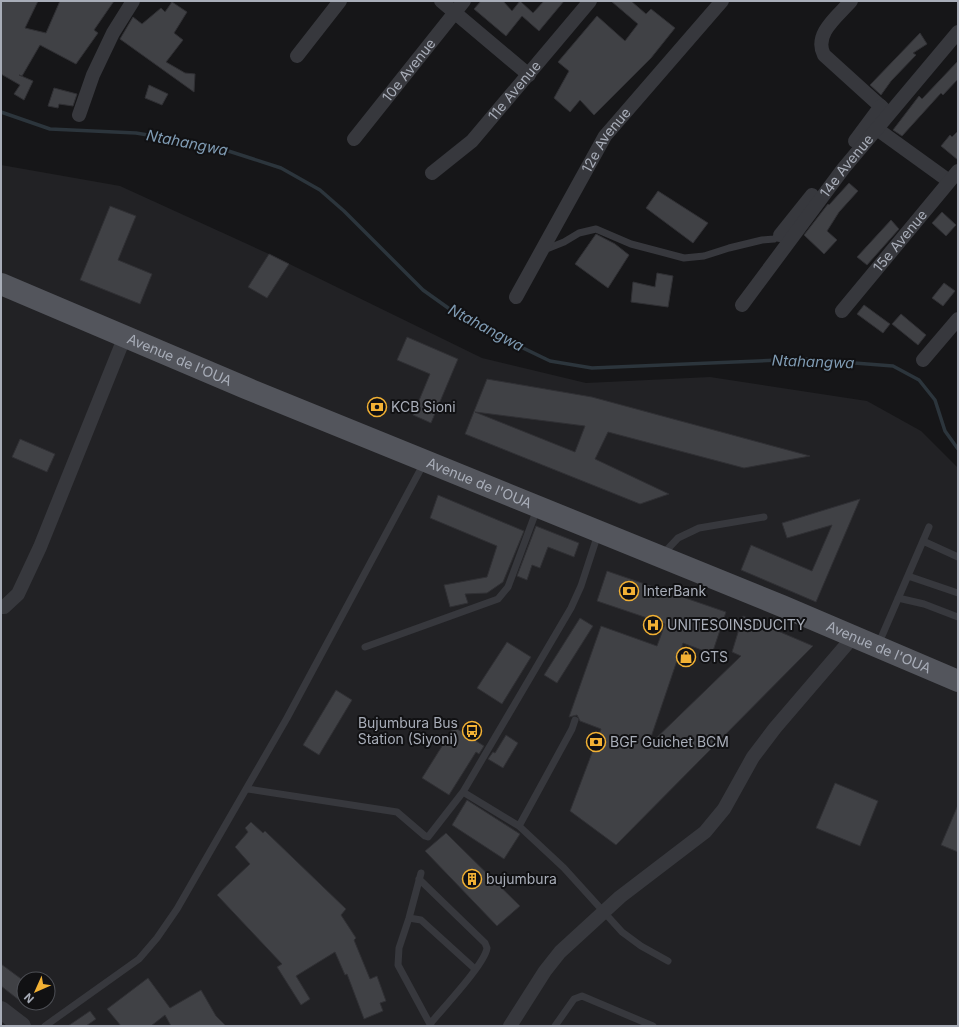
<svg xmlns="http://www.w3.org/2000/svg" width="959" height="1027" font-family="Inter,sans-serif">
	<rect width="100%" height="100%" fill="#161618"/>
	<path fill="#222225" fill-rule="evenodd" d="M1,165L120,186L269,254L482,358L586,383L710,377L867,401L921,431L958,468V1026H1ZM24,979H48V1003H24Z"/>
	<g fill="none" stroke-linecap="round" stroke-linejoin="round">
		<path stroke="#2c353c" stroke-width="3.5" d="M1,112L50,129L136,133L213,146L281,168L320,190L344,211L423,290L465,320L550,361L592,368L803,359L893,366L919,380L935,400L945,431L958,449"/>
	</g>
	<path fill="#404145" stroke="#303034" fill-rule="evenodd" d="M1,1H38L25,28L46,33L60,1H114L94,30L98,33L76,64L40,45L22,76L19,75L33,81L24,100L14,94L20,85L1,74Z
		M481,1H503L512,11L520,1L533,13L544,1H564L539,31L522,16L506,36L474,9Z
		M611,1H631L646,14L651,9L675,28L651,58L594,115L580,100L570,112L554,98L569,71L558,62L597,16L625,41L638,24Z
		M172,2L187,12L174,33L183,40L166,62L185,73L195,74L194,92L120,39L133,17L142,24L161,8L165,12Z
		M920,33L927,44L913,53L916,55L891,81L881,95L870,85Z
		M958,61V79L943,95L941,93L902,136L893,130L919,96L922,99Z
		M149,85L168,94L162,105L145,98Z
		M54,88L77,94L73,106L59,104L58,108L48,106Z
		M958,131V160L941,146L950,135L952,137Z
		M849,183L858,191L839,212L827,231L837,240L824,254L804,235L828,204L829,205Z
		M658,191L708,223L693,243L646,208Z
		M110,206L136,216L118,260L152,274L140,304L80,280Z
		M942,212L956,225L946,236L932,223Z
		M891,220L899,229L867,265L857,257Z
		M596,234L615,244L629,255L608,288L575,264Z
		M269,254L289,264L267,298L248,287Z
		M657,273L673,276L668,307L631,302L633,282L655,287Z
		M944,283L955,291L943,306L932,298Z
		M864,305L890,324L883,333L857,314Z
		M901,314L926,335L918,345L892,324Z
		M407,337L458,359L431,423L413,415L430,374L397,360Z
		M487,379L592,397L810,456L744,468L608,432L595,459L669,494L640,504L465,434ZM475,412L585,426L575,452Z
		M20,439L55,454L47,472L12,457Z
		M438,495L524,531L503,582L487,593L465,594L468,603L450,607L444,585L487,577L497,546L430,518Z
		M860,499L816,602L741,570L751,545L812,571L832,525L787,538L782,523Z
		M536,526L579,543L574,557L548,547L540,568L532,565L527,580L517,576Z
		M607,571L726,612L712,654L683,643L648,746L741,656L732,652L743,616L813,646L616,845L570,811L601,729L580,721L577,715L569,717L601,626L657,646L665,624L597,601Z
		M580,618L593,626L557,683L544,675Z
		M507,642L531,657L502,704L477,688Z
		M336,690L352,700L319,755L303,745Z
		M454,727L484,746L479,754L476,752L449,795L422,778Z
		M506,735L518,743L503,768L488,759L493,752L495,753Z
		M835,783L878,801L860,846L816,828Z
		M467,800L520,834L504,859L452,825Z
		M958,805V852L941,845Z
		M251,822L263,833L265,831L346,909L341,915L356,938L354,940L370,979L377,976L386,1001L380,1003L383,1011L364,1019L347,974L345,975L335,952L296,976L310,999L301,1005L277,967L282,964L217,895L250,864L235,847L248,832L245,828Z
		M446,833L520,906L497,926L425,851Z
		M1,964L24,981V1004L1,986Z
		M148,978L170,1008L201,990L216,1016L226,1026H171L165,1015L151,1026H121L107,1009Z
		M90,1011L96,1019L86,1026H68Z"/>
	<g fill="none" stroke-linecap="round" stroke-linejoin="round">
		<path stroke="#37383d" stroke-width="7" d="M544,250L564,242L579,233L596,229L631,244L684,258L704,256L729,248L762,240L774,239L780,235
			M598,534L581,586L571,608L463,792L519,826L564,868L622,932L641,946L668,961
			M923,541L958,557
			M663,554L678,538L699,528L764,517
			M908,576L958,593
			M898,598L924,604L958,617
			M878,645L929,527
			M365,647L498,599L508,587L537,509
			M248,789L397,812L425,836L428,837L463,792
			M519,826L572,729L575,720
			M421,873L409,918L399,948L398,965L431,1026
			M419,879L485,943L487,948C485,964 442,1009 430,1024
			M409,918L421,920L475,969
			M45,1026L139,959L157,938L177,909L287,718L424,463
			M555,1026L574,999L582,996L653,1026"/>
		<g stroke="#37383d" stroke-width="14">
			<path d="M441,1L529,75"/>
			<path d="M851,1C838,16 813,34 824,55L888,113"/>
			<path d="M297,56L340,1"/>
			<path d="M79,115L93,75L113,33L133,1"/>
			<path d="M877,129L949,181"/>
			<path id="s1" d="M354,139L464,1"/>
			<path d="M855,141L881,106"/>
			<path id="s2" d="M432,173L472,141L590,1"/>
			<path d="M780,235L812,195"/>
			<path id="s3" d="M516,297L605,136L722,1"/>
			<path id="s4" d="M742,305L843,169L958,32"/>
			<path id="s5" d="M842,311L958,171"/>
			<path d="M923,360L958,319"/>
			<path d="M1,607H4L18,594L40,547L125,336"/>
			<path d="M510,1026L545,971L560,952L620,897L705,832L724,809L753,757L775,728L853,637"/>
		</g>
		<path stroke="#37383d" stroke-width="18" d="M1,1010L22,1026"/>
		<path stroke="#53555c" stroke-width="22" id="s6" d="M1,284L246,388L782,606L958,681"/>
	</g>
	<defs>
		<g id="bank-ring" transform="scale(1)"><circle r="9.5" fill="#111113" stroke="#f2b134" stroke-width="1.5"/><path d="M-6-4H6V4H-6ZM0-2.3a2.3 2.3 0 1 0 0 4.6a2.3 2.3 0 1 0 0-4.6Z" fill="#f2b134"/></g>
		<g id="hospital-ring" transform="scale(1)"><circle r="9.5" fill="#111113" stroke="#f2b134" stroke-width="1.5"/><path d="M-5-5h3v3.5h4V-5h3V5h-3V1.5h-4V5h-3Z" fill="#f2b134"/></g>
		<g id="shop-ring" transform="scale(1)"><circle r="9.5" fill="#111113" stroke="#f2b134" stroke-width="1.5"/><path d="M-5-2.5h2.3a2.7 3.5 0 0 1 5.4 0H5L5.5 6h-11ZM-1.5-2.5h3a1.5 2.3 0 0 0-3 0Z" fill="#f2b134"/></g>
		<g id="bus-ring" transform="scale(1)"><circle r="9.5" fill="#111113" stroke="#f2b134" stroke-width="1.5"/><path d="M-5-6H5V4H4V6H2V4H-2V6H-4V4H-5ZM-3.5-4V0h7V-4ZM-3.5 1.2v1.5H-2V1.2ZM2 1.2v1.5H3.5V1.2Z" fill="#f2b134"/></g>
		<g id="building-ring" transform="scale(1)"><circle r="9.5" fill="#111113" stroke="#f2b134" stroke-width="1.5"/><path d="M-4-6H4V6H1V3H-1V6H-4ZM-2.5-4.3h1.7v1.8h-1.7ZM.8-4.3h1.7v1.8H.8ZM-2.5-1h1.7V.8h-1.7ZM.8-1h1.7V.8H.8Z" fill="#f2b134"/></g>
	</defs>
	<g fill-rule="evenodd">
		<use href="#bank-ring" x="377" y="407"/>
		<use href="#bank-ring" x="629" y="591"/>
		<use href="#hospital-ring" x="653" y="625"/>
		<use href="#shop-ring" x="686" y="657"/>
		<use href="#bus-ring" x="472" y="731"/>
		<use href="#bank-ring" x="596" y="742"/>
		<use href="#building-ring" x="472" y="879"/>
	</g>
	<g text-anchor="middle" stroke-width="4" stroke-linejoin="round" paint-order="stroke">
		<g font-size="14" fill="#a8adb8" stroke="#111113">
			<text dy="5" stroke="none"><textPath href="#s1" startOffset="88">10e Avenue</textPath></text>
			<text dy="5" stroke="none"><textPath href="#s2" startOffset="117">11e Avenue</textPath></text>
			<text dy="5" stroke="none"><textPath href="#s3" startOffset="181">12e Avenue</textPath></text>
			<text dy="5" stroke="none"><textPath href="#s4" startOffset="174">14e Avenue</textPath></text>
			<text dy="5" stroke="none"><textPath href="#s5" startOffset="91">15e Avenue</textPath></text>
			<text dy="5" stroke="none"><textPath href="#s6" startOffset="194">Avenue de l'OUA</textPath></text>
			<text dy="5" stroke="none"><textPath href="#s6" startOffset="518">Avenue de l'OUA</textPath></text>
			<text dy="5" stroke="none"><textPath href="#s6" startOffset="950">Avenue de l'OUA</textPath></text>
		</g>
		<g font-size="14" fill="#a8adb8" stroke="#111113" text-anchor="start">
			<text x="391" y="412">KCB Sioni</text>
			<text x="643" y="596">InterBank</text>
			<text x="667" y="630">UNITESOINSDUCITY</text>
			<text x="700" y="662">GTS</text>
			<text x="458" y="728" text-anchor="end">Bujumbura Bus<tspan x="458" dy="16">Station (Siyoni)</tspan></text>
			<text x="610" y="747">BGF Guichet BCM</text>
			<text x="486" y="884">bujumbura</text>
		</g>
		<g font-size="15" font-style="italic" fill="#7f9bb3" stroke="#111113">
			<text transform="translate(187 143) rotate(11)" y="5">Ntahangwa</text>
			<text transform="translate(486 328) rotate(28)" y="5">Ntahangwa</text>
			<text transform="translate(813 362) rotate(2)" y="5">Ntahangwa</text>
		</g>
	</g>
	<rect width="959" height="1027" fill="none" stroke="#a8adb8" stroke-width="4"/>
	<g transform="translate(36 991) rotate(225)"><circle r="19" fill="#111113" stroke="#4d4f55"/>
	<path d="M0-3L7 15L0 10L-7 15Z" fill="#f2b134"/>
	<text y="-6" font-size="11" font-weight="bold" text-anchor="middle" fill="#a8adb8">N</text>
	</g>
</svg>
